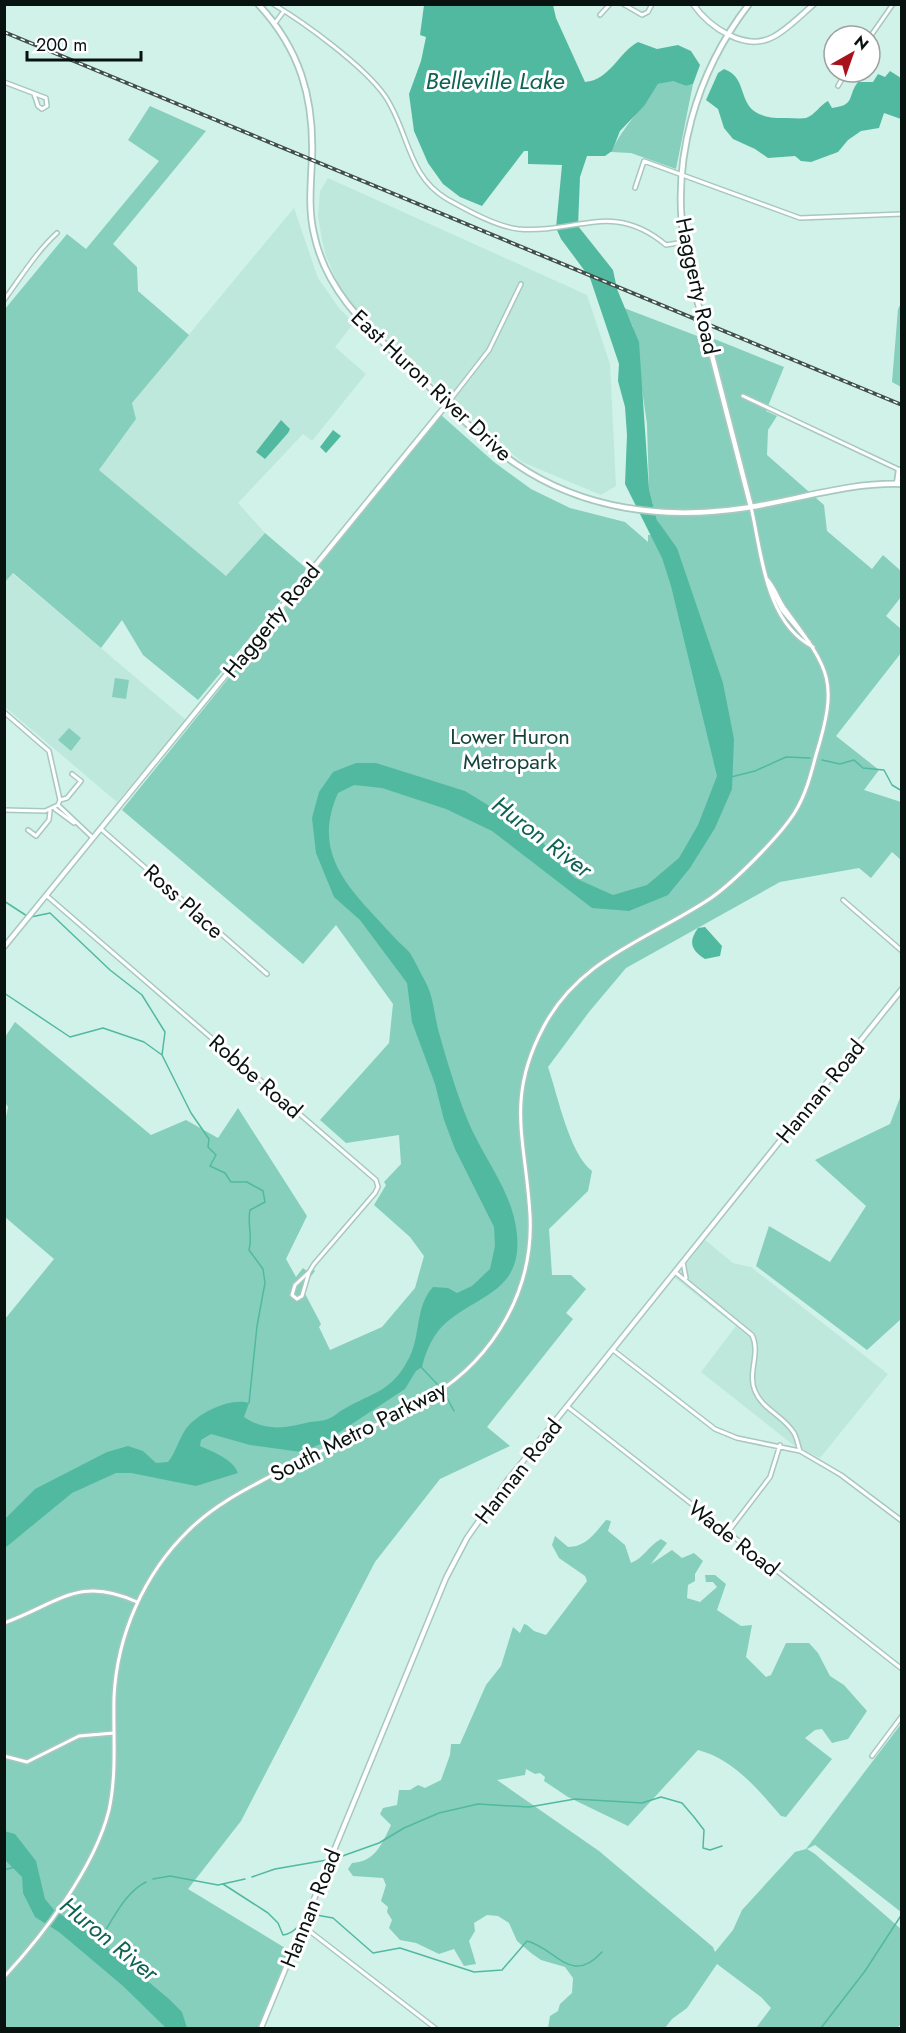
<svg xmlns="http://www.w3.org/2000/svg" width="906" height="2033" font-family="Jost,sans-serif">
	<rect width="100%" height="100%" fill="#d1f2e9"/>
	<path fill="#bee8dc" d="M328,178L587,295L610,364L616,486L601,495L522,462L456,405L356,309L339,286L326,256L322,240L318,216L320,191Z
		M294,208L318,278L339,308L354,323L335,347L366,374L312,441L303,434L238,503L265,533L227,577L99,470L136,419L132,403Z
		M12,573L186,720L117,802L5,707V582Z
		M705,1240L733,1263L751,1267L888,1374L820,1458L792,1444L701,1372L736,1326L675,1278Z"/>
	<path fill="#86cfbc" d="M673,80L686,86L693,84L676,169L631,153L611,152C623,126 643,108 658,84Z
		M150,106L206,131L113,244L137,267L138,291L189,335L132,403L136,419L99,470L226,576L265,533L307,569L198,700L143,655L122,620L101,648L13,573L5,582V309L67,234L86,249L159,161L128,140Z
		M901,303V387L892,382L898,309Z
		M624,308L713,342L712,338L784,367L766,411L777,416L768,430L767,455L824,505L827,531L872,569L883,555L901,571V597L886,616L901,629V653L836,736L879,770L864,790L901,802V860L892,852L871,878L859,868L780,882L626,968L589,1012L548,1067C558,1096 569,1153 592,1171L588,1191L549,1229L552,1275H571L586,1289L566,1313L573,1319L487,1427L510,1446L440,1479L375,1562L241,1821L188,1889L290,1951L259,2028H5V1319L54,1259L5,1217L4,1126L8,1107L4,1101L5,1037L15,1022L151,1135L186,1120L218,1138L238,1108L307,1216L286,1259L296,1277L303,1268L307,1271L310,1267L315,1271L302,1288L321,1324L319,1327L330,1350L382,1327L415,1288L424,1256L410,1237L374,1205L386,1185L384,1182L401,1164L399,1135L346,1143L320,1120L389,1043L393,1004L336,925L303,964L122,810L441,415L494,462L531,489L570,508L625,522L648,542V535H666L657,520L649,489L647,424L633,327Z
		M115,678L129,680L126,699L112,697Z
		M69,728L81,738L71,751L58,740Z
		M901,1095V1319L867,1350L756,1266L769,1226L830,1262L866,1206L815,1160L890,1124Z
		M606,1520L611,1521L608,1531L625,1545L631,1563C644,1558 647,1547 661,1539L667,1543L651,1564L672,1550L682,1558L694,1553L703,1561L695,1574V1581L688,1585L687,1598L700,1602L717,1587L713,1582H706L705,1575H715L726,1584L717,1610L741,1626L752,1625L746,1657L766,1677L771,1675L786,1643H809L818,1653L830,1676L844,1685L867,1711L848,1739L832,1743L822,1729L815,1730L805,1738L832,1759L786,1817L781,1816C758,1789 733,1759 698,1750L628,1826L568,1797L544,1781L545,1777L540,1773L535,1774L526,1769L525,1775L497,1780L599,1851L713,1947L715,1952L733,1930L742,1910L795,1852L806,1849L901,1724V1912L815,1845L807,1849L815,1854L901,1929L902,2023L897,2028H756L771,2008L761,1997L717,1964L687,2008L672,2019L665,2028H548L550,2016L558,2011L560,2004L572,1993L573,1978L565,1967L541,1960L531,1953L517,1941L509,1923L498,1916L487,1915L474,1923L475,1931L469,1941L476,1964L464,1966L454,1949L439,1954L416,1943L400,1940L389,1928L392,1920L387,1912L388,1907L381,1901L386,1885L383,1878L353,1876L348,1869L352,1863C375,1862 382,1844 391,1825L380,1814L383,1808L397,1805L399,1790H410L418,1785L425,1788L441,1780L450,1755L451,1744H460L486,1685L501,1666L513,1627L520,1633L524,1624L527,1625L534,1631L546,1635L587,1581L585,1576L559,1558L552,1545L555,1536L568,1547C586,1547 595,1533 606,1520Z"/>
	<path fill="#52b9a1" d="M424,5H553L556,18L585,82C610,80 618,53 638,42L657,49L678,45L691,51L700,65L693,84L686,86L673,81L658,84L644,106L620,131L612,151L605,156H587L580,177L578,226L613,270L617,289L639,342L649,489L657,520L677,548L723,683L734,739L732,789L715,828L690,868L668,895L629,911L592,908L492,831L446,809L382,788L354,785L338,793C309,858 355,893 394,937C399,943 405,947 410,953C415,961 420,972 425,981C433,995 434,1012 438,1029C446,1058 461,1109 475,1136C491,1168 514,1198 517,1235C522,1290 481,1294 448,1321C434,1332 426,1350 422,1367L416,1371L405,1389L323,1443L301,1452L250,1445L211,1434L201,1440L200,1446C213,1452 233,1459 238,1473L196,1486L131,1473H116L72,1493L5,1548L4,1520L35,1489L107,1452L128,1446L143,1451L156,1463L168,1462C177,1451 179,1436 189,1425C201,1412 231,1397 249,1403L244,1417C266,1432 286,1428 310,1422C316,1421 323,1421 328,1419C334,1417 338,1412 344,1409C373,1392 393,1392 410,1356C421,1333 415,1307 433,1287L448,1288L457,1293L472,1286L490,1269L495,1246L494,1227L455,1149L444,1120L435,1084L412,1022L407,983L360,920L334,897L316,853L312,818L319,792L333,772L356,763H376L465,791L537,835L557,861L575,878L613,895L647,885L679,858L698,825L717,776L671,586L662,558L625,484L627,435L625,407L618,381L619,364L590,278L561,239L556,228L562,165L528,164V151H524L482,206L460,197L443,184L428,163L414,131L409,94L421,61L426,37L420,35Z
		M724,69C755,80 728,120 787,118C793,118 800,119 806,118C815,115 820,105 828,101L832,108C856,105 847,96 858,82H873L878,74L885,77L890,71L901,78V119L884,113L879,128L861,131L848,140L838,152L811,162L801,161L795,156L768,158L755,149L733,139L724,128L718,109L706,100L718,73Z
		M281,420L290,429L288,433L265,459L256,452Z
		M333,430L341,436L326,453L320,447Z
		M705,927L722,946L720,956L705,959C691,950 688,942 698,928Z
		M4,1831L15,1834L36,1861L45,1899L55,1911L88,1931L169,1999L182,2012L187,2028H166L123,1986L59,1932L35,1917L23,1893L22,1877L5,1860Z"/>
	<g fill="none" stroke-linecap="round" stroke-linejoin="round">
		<path stroke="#52b9a1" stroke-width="1.5" d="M822,760L840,764L854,760L863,768L884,770L892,785L902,791
			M731,777L755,771L786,757L810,758
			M4,901L27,916
			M31,917L50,913L110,970L142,995L165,1032L162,1055L191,1113L209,1139L208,1147L216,1155L210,1166L225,1173L231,1182H247L263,1191L265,1202L250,1210C247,1224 253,1236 249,1250L263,1269L265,1283L257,1326L249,1403
			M4,993L70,1037L103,1028L144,1042L162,1055
			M421,1367L437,1384
			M446,1396L454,1411
			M334,1859L379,1843L404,1828L439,1813L478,1804L529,1807L575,1799L642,1803L661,1797L682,1803L694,1817L704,1830L703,1848L710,1850L722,1846
			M4,1870L15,1867
			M252,1877L275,1869L327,1860
			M153,1879L170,1876L218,1885L245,1879
			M223,1884L268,1913L278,1923L283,1935C293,1934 303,1923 305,1914
			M311,1914L333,1918L373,1953L400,1948L474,1972L502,1970L527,1941C557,1949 571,1986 602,1952
			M99,1941C112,1921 125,1892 146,1882
			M821,2028L865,1971L902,1914"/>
		<g stroke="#a8c8bf" stroke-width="6">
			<path id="minor" d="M273,4C305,23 364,66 385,96C409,131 407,176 447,199C467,210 495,226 518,229C577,234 612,200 666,245L684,242
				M623,4L642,15L648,12L652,4
				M600,15L610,4
				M275,23L284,11
				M870,37L893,4
				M4,82L46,98L47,106L42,109L38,106L34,94
				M838,86L846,72
				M635,188L644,161L800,218L902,214
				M4,300C21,277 37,251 57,233
				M743,396L902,471
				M447,404L489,350L521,284
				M751,507C762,554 765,622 813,647
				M769,584L782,610L809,642
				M4,712L49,751L60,800L58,805
				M60,800L67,798L81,781L72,774
				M58,805L93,838
				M55,809L74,823
				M4,810L45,811L58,805
				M101,829L267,974
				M28,830L36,836L49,820L50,811
				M47,896L376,1180L378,1187L375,1193L314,1264L309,1272L302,1296L297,1299L292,1295L295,1285L309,1272
				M843,900L902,951
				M683,1262L686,1278
				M675,1272L752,1335C761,1353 747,1373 755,1391C762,1409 784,1416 794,1433C797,1438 798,1445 800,1451
				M613,1350L715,1429L737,1438L800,1451L841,1475L902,1521
				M568,1407L902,1669
				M728,1532L770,1477L780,1445
				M4,1623C59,1603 79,1575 137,1602
				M4,1756L27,1762L79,1736L114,1733
				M872,1756L902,1716
				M303,1926L435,2028
				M4,1977C44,1934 95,1867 109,1810C117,1773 113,1735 114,1697C117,1635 144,1574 188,1531C217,1502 254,1485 290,1466C338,1443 386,1421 432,1396C495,1357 534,1289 530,1215C526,1141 505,1100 543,1028C579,958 650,939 711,898C735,881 780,836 795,812C806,794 811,774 816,755C839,680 830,670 785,609C778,599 775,588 767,579"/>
		</g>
		<g stroke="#a8c8bf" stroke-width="7">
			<path id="tertiary" d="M693,4C709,27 745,52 773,37C788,29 801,15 814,4
				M4,947L447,404
				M261,2028L446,1578L467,1538L507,1481L902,989"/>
		</g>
		<g stroke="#a8c8bf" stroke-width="8">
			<path id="secondary" d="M258,4C300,49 314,98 312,157C311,183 308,209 314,234C327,296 373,332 416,374C448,405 479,438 516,464C583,510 666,520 745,508C797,500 849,482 902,484
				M749,4C696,73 670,161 685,247C690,280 701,312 709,344C723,398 737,453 751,507
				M897,484L899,470"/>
		</g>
		<use href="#minor" stroke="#fff" stroke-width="3"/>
		<use href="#tertiary" stroke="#fff" stroke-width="4"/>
		<use href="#secondary" stroke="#fff" stroke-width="4.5"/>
		<g stroke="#40514c" stroke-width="4">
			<path id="rail" d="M4,32L902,405"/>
		</g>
		<use href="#rail" stroke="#fff" stroke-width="1.5" stroke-dasharray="4.5" stroke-linecap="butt"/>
	</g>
	<g text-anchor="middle" stroke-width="6" stroke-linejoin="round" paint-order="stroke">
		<g font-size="22" fill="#081310" stroke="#fff">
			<text transform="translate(698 286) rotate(78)" y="8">Haggerty Road</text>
			<text transform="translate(432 385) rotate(43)" y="8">East Huron River Drive</text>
			<text transform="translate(271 620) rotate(-51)" y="8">Haggerty Road</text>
			<text transform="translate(184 901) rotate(42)" y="8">Ross Place</text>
			<text transform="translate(256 1076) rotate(41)" y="8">Robbe Road</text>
			<text transform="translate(820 1091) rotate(-51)" y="8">Hannan Road</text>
			<text transform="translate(358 1431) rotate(-27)" y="8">South Metro Parkway</text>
			<text transform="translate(518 1471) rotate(-52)" y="8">Hannan Road</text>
			<text transform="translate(734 1538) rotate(38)" y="8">Wade Road</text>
			<text transform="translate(310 1908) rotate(-68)" y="8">Hannan Road</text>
		</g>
		<g font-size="22" fill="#17443a" stroke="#fff">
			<text x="510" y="744">Lower Huron<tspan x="510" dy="25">Metropark</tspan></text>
		</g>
		<g font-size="24" font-style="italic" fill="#0e6353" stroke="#fff">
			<text x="495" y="89">Belleville Lake</text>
			<text transform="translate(542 837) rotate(37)" y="8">Huron River</text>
			<text transform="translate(109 1939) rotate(39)" y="8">Huron River</text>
		</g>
	</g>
	<rect width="906" height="2033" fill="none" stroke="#081310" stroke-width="12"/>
	<g transform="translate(852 54) rotate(40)"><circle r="28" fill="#ffffff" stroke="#9ca19f" stroke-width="1.5"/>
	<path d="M0-4.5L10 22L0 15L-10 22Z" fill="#a8121b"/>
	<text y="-9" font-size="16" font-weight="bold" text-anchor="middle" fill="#081310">N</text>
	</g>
	<path d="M27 51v9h114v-9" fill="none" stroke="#081310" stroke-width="3"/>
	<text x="36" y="51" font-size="18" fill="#081310" stroke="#ffffff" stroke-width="4.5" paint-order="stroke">200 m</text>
</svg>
